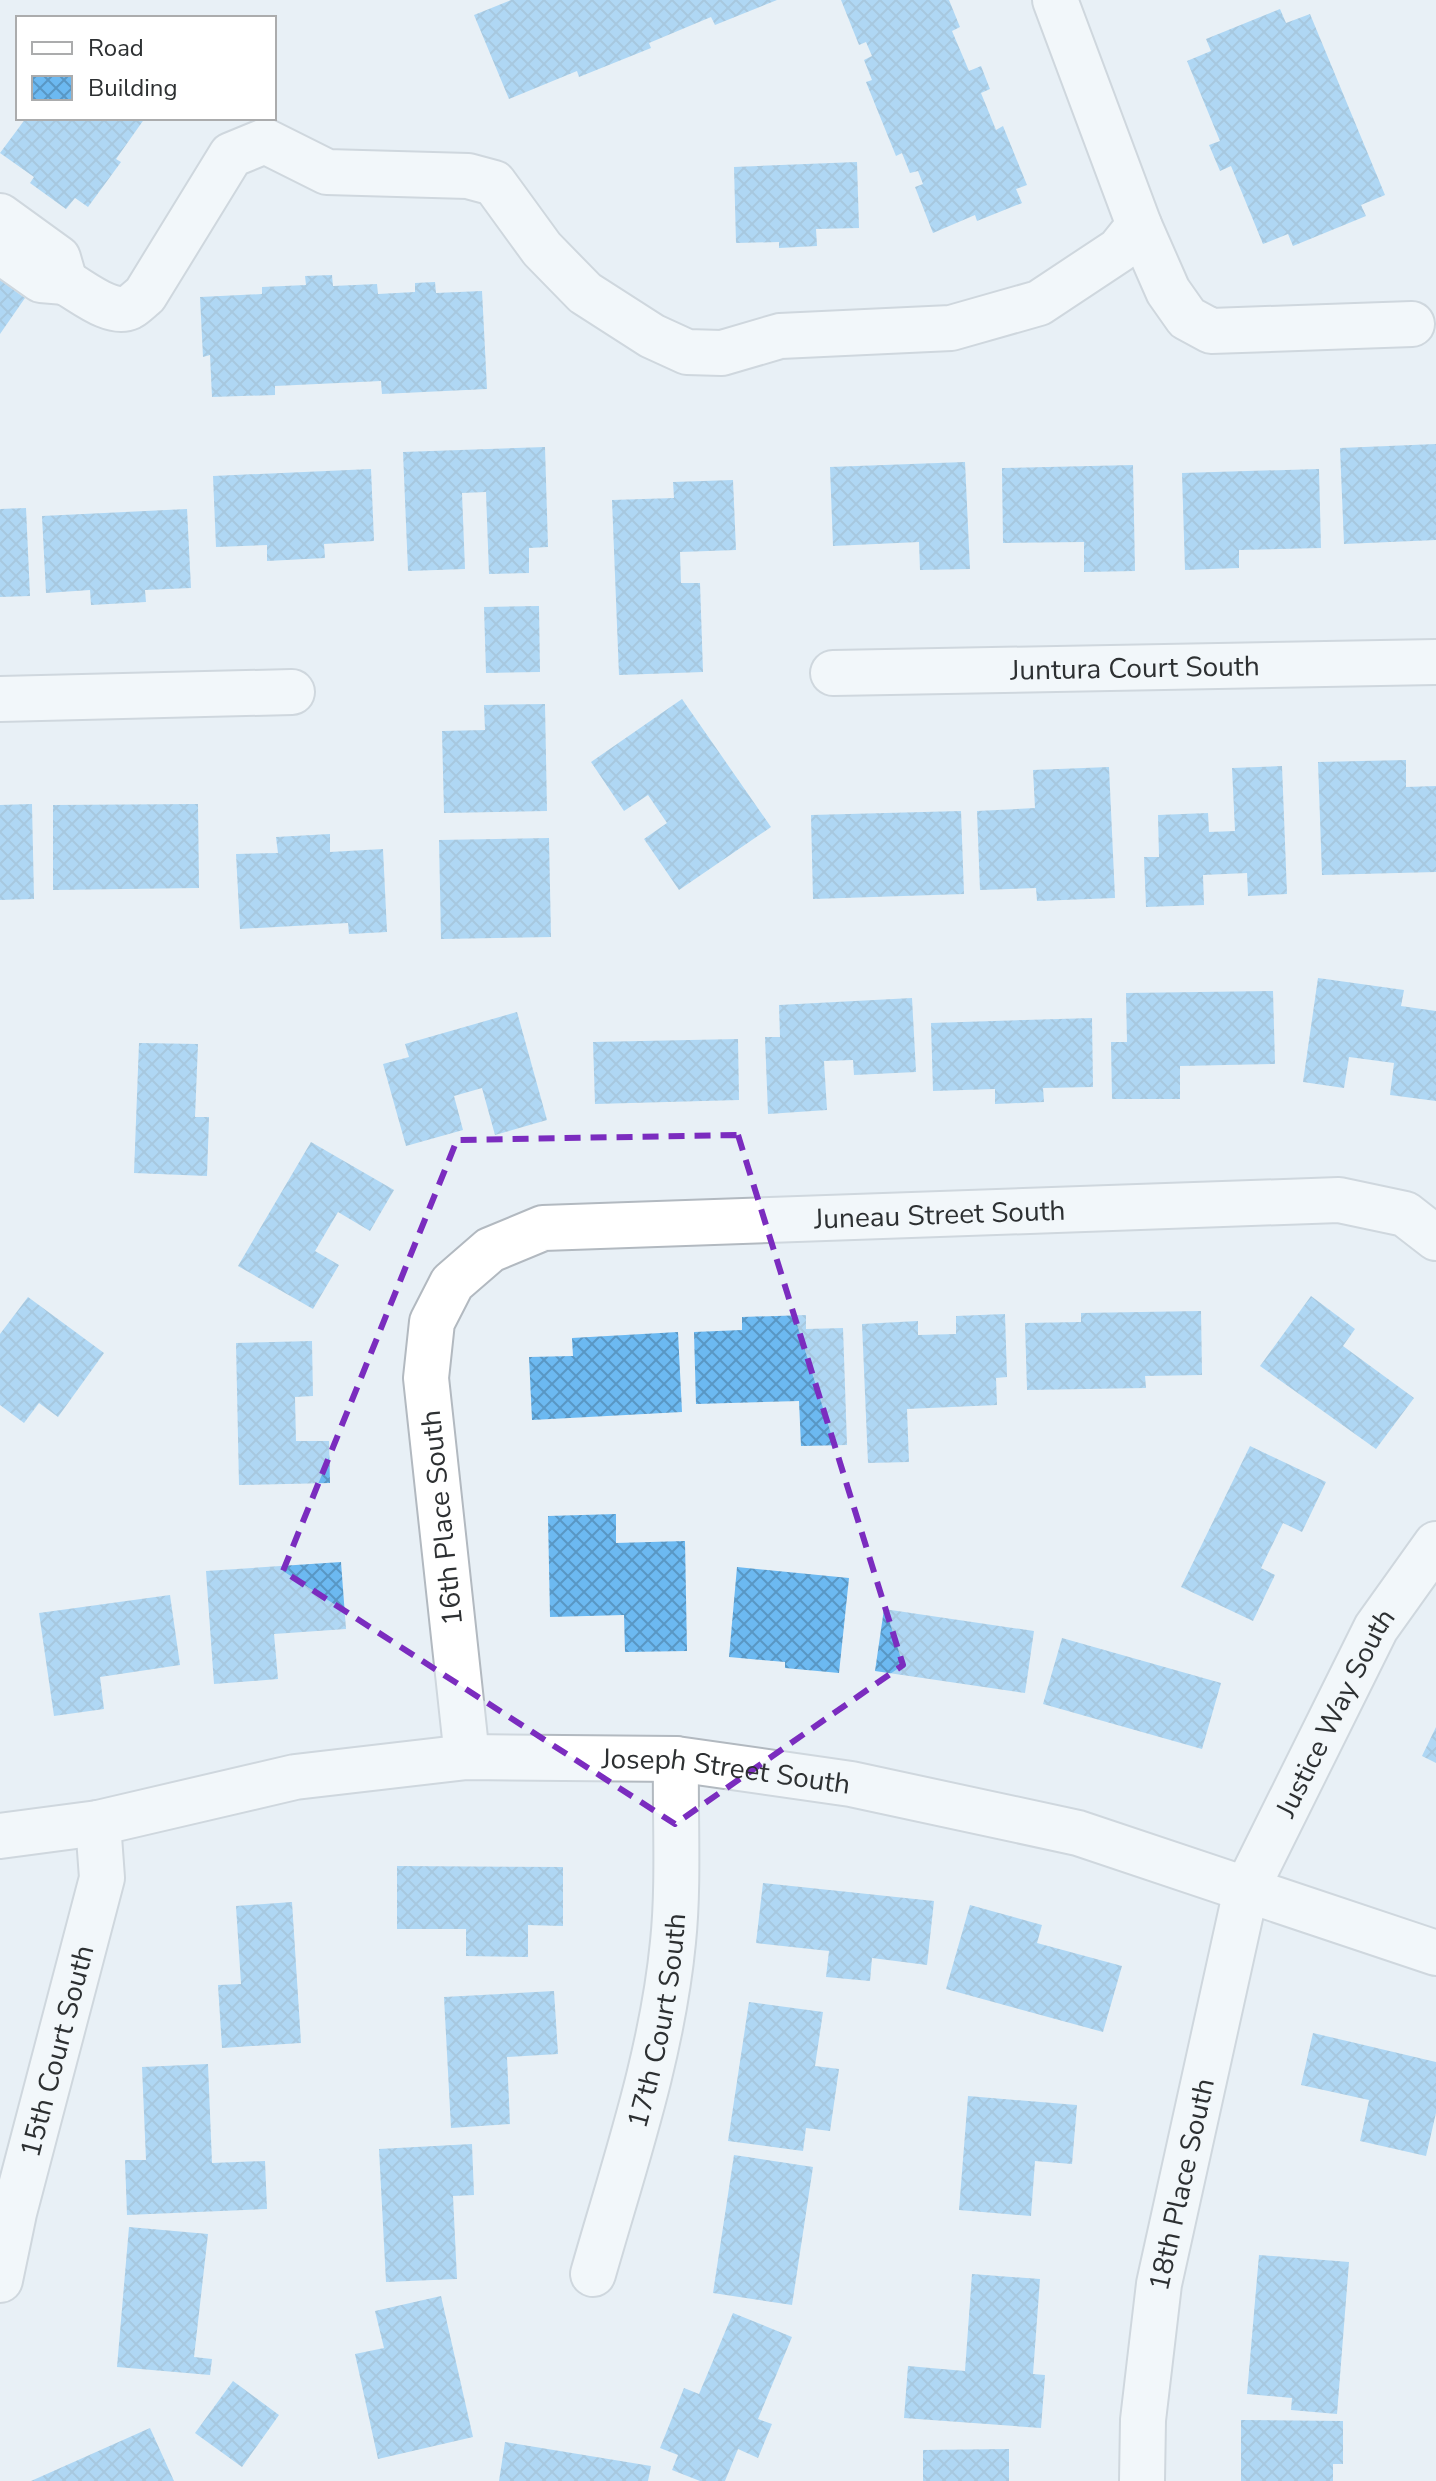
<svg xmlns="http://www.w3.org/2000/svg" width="1436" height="2481" font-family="'Nunito Sans',sans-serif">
	<defs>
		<pattern id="building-cross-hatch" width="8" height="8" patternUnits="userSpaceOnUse" patternTransform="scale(2)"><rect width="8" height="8" fill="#6cb9f1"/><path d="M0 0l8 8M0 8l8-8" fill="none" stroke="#5997c4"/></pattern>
	</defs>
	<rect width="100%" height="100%" fill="#e8f0f6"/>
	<path fill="url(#building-cross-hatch)" d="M511,0H777L715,25L711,17L649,43L651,48L579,77L577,71L509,99L474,15Z
		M841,0H949L960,27L952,31L969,71L981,66L990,89L981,93L996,130L1003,126L1027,185L1016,189L1022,203L977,221L975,215L933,233L915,187L923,184L918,171L910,173L902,153L896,156L866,82L872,80L864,60L872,56L866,42L859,45Z
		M1280,9L1286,23L1310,14L1385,195L1361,205L1366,216L1293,246L1288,234L1263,244L1231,166L1220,171L1209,145L1220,141L1187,61L1211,51L1206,39Z
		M26,118H145L116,159L121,162L88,207L75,198L66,209L30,183L34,177L0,153Z
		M857,162L859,228L816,229L817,246L779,248V242L736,243L734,167Z
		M332,275L333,286L377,284L378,294L415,292V283L435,282L436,293L482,291L487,389L382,394L381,381L275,386V395L212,397L210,355L203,357L200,297L262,294V287L306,285L305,276Z
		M0,280L25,298L0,334Z
		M1436,444V540L1344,544L1340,448Z
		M545,447L548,547L529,548V573L489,574L486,492L462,493L465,569L408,571L403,452Z
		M965,462L970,569L920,570L919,542L833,546L830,467Z
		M1133,465L1135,571L1084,572V542L1003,543L1002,468Z
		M371,469L374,541L324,544L325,558L267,561V545L216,547L213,476Z
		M1319,469L1321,548L1239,550V568L1185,570L1182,473Z
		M733,480L736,550L680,552L681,583H700L703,672L619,675L612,500L674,498L673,482Z
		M26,508L30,596L0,597V509Z
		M187,509L191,588L145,590L146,602L91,605L90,590L46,593L42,516Z
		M539,606L540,672L486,673L484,607Z
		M682,699L771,827L679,890L644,839L667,823L648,795L624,811L591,762Z
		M545,704L547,811L444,813L442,731L485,730L484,705Z
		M1406,760V787L1436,786V872L1322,875L1318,762Z
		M1282,766L1287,894L1248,896L1247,873L1203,875L1204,905L1146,907L1144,857H1159L1158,815L1208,813L1209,832L1235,831L1232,768Z
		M1109,767L1115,898L1037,901L1036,888L980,890L977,811L1035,808L1033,770Z
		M32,804L34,899L0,900V805Z
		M198,804L199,888L53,890V805Z
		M961,811L964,894L813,899L811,815Z
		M330,834V852L383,849L387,932L349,934L348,923L240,929L236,854L278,853L276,837Z
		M549,838L551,937L441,939L439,840Z
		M1318,978L1404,990L1401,1006L1436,1011V1101L1390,1095L1394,1063L1349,1057L1344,1088L1303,1082Z
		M1273,991L1275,1064L1180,1066V1099H1112L1111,1042H1127L1126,993Z
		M912,998L916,1072L854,1075L853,1060L824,1061L827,1110L768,1114L765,1037H780L779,1005Z
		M517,1012L547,1120L495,1135L482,1088L454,1096L463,1130L406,1146L383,1064L409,1057L405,1044Z
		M1092,1018L1093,1087L1043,1088L1044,1102L995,1104V1089L933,1091L931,1023Z
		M738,1039L739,1100L595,1104L593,1042Z
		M139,1043L198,1044L195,1117H209L207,1176L134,1173Z
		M311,1142L394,1190L370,1231L338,1212L315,1251L339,1265L313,1309L238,1266Z
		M1311,1296L1355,1329L1343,1346L1414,1398L1376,1449L1260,1366Z
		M28,1297L104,1353L58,1417L39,1403L24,1423L0,1405V1334Z
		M1201,1311L1202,1375L1145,1376L1146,1388L1027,1390L1025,1323L1081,1322V1313Z
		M1005,1314L1007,1377L996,1378L997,1405L907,1409L909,1462L868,1463L862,1324L918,1321V1335L956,1334V1316Z
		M806,1315V1329L843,1328L847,1445L801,1446L799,1401L696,1404L694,1332L742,1330V1317Z
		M678,1332L682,1412L532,1420L529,1357L573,1356L572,1338Z
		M312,1341L313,1396L295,1397L296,1441H329L330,1483L239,1485L236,1343Z
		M1250,1446L1326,1482L1302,1532L1283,1523L1261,1568L1275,1575L1253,1621L1181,1587Z
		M616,1514V1543L685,1541L687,1651L625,1652L624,1615L550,1617L548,1516Z
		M341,1562L346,1629L274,1634L278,1679L214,1684L206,1571Z
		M737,1567L849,1578L839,1673L785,1668V1662L729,1657Z
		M170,1595L180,1665L100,1677L104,1709L54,1716L39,1613Z
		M884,1609L1034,1631L1025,1693L875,1671Z
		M1062,1638L1221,1683L1202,1749L1043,1704Z
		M1436,1727V1763L1422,1756Z
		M397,1866L563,1867V1926L528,1925V1957L466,1956V1929H397Z
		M763,1883L934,1901L927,1965L872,1958L870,1981L826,1977L829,1951L756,1943Z
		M292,1902L301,2043L222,2048L218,1985L241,1984L236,1906Z
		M970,1905L1042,1925L1037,1943L1122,1966L1103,2032L946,1989Z
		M554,1991L558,2054L507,2057L510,2124L451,2128L444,1997Z
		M749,2002L823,2012L815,2066L839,2069L830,2131L806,2128L803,2151L728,2141Z
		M1313,2033L1436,2062V2113L1426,2156L1360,2141L1369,2100L1301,2085Z
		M208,2064L212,2163L265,2161L267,2209L127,2215L125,2160H146L142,2067Z
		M968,2096L1077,2105L1072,2164L1035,2161L1031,2216L959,2210Z
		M472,2144L474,2195L453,2196L457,2279L386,2282L379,2149Z
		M734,2155L813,2167L792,2305L713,2293Z
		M129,2227L208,2234L194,2357L212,2359L210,2375L117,2367Z
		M1259,2255L1349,2262L1337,2414L1291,2410L1292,2398L1247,2394Z
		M972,2274L1040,2279L1033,2374L1045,2375L1041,2428L904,2418L908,2366L965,2371Z
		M441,2296L473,2437L378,2459L355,2354L384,2348L375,2311Z
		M733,2313L792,2337L758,2419L772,2424L758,2458L738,2449L725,2481H700L672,2470L678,2455L660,2448L684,2388L699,2394Z
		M233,2381L279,2415L242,2467L195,2433Z
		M1241,2420L1343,2421V2464H1333V2481H1241Z
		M150,2428L174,2481H31Z
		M505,2442L651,2466L648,2481H499Z
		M1009,2449V2481H923V2450Z"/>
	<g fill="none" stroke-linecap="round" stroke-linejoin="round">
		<g stroke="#b2b9c0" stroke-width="48">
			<g id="minor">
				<path d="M0,216L58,258L65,282L41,280L0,251"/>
				<path d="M1139,225L1168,291L1187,318L1211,331L1412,324"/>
				<path d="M65,282C82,291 111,316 130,307C135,304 141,298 145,295L231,155L265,141L327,172L468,176L494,183L542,249L585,293L652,336L687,352L722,353L780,336L951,328L1039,303L1119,250L1139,225L1055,0"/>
				<path id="s1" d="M833,673L1436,662"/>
				<path d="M0,699L292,692"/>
				<path id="s2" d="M467,1757L426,1378L432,1322L452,1283L490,1250L543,1228L1339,1200L1405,1214L1436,1238"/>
				<path id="s3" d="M0,1836L98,1823L295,1777L467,1757L676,1759L851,1784L1078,1833L1436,1953"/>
				<path id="s4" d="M593,2274C624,2165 662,2056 673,1942C679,1884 675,1819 676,1759"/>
				<path id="s5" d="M0,2280L14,2213L102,1878L98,1823"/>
				<path id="s6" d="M1142,2481L1143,2420L1159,2284L1246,1890L1376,1628L1436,1544"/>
			</g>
		</g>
		<use href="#minor" stroke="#fff" stroke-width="44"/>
	</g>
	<path d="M0 0H1436V2481H0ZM738,1135L903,1665L675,1824L283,1571L457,1140Z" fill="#e8f0f6" fill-opacity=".55" fill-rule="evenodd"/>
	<path fill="none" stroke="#7b2cbf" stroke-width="6" stroke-dasharray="16 10" stroke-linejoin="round" d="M738,1135L903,1665L675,1824L283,1571L457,1140Z"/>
	<g text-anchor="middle" stroke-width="8" stroke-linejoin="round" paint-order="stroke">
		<g font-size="28" fill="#2d3032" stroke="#fff">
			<text dy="10" stroke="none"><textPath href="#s1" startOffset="302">Juntura Court South</textPath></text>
			<text dy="10" stroke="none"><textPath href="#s2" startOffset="986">Juneau Street South</textPath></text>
			<text transform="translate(441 1518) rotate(-96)" y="10">16th Place South</text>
			<text dy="10" stroke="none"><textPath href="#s6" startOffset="800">Justice Way South</textPath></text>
			<text dy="10" stroke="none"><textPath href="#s3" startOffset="734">Joseph Street South</textPath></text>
			<text dy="10" stroke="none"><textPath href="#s4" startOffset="262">17th Court South</textPath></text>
			<text dy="10" stroke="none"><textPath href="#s5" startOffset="236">15th Court South</textPath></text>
			<text dy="10" stroke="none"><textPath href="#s6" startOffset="300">18th Place South</textPath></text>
		</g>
	</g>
	<rect x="16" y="16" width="260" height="104" fill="#ffffff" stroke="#abacad" stroke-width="2"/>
	<rect x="32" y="42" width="40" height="12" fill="#ffffff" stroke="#abacad" stroke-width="2"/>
	<text x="88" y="56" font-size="24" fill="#2d3032">Road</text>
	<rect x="32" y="76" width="40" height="24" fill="url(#building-cross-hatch)" stroke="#abacad" stroke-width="2"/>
	<text x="88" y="96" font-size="24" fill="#2d3032">Building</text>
</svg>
